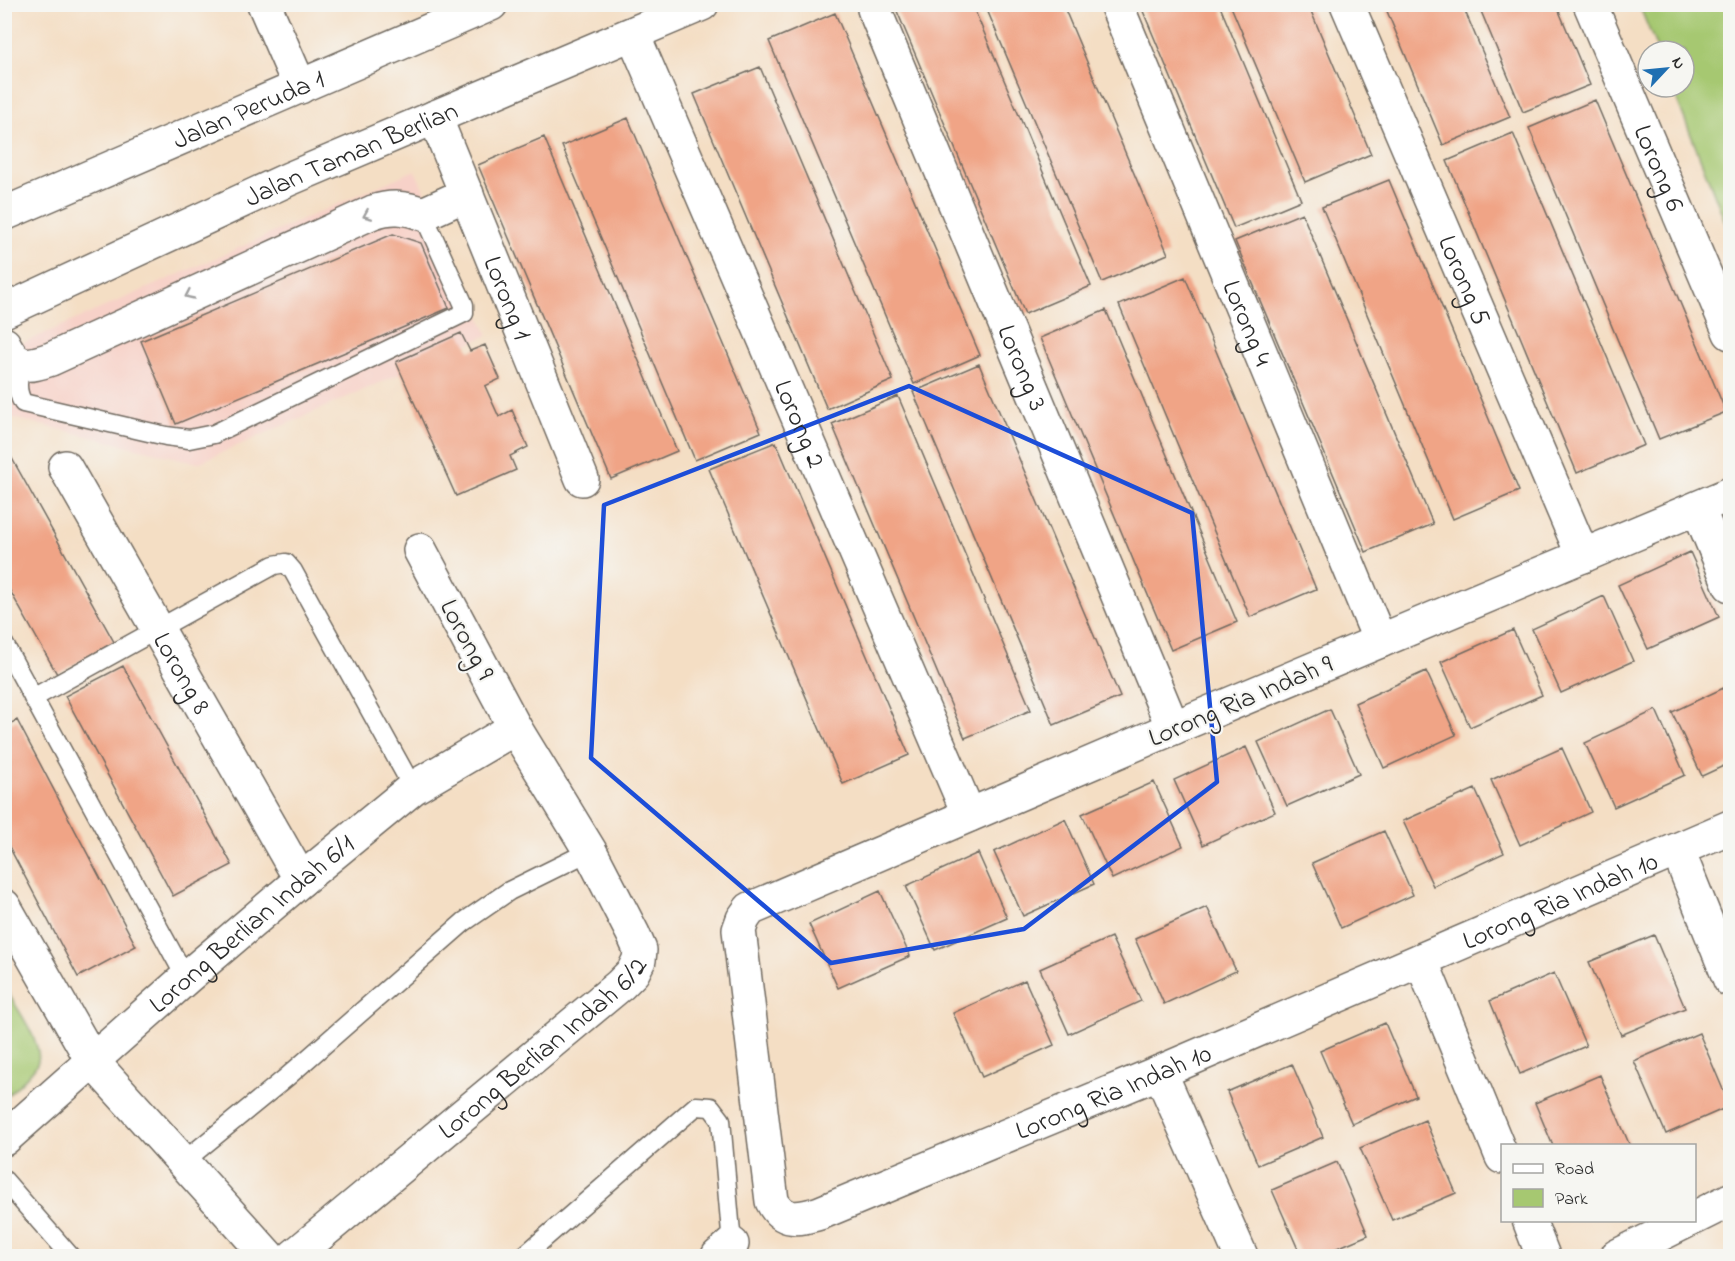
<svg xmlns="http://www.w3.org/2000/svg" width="1735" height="1261" font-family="'Indie Flower',sans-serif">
	<rect width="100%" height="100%" fill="#f6f6f2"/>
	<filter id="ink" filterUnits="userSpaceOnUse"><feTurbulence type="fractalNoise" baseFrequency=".0167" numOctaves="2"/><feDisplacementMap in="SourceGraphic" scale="12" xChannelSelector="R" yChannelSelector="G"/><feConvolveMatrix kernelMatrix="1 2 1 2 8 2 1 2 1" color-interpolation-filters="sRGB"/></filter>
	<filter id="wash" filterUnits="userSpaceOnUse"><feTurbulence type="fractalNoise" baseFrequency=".008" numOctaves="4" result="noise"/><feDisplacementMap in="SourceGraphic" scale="24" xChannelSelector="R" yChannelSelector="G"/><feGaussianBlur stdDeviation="1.35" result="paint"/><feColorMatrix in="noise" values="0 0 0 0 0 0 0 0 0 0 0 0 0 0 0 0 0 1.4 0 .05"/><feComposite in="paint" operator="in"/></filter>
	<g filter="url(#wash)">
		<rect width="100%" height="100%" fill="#f4dec4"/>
		<path fill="#f7d1c8" d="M415,170L488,335L198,463L5,416V351Z"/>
		<path fill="#a6c871" stroke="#687a4e" stroke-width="1.5" d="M1639,5H1730V234L1672,87H1684V51H1658Z
			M5,988C14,1004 46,1047 37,1064C29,1077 16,1087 5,1098Z"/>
		<g id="blocks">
			<path fill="#f0a486" d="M894,4H972L1091,286L1025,314Z
				M1140,4H1219L1301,200L1234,228Z
				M1230,4H1308L1371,154L1305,182Z
				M1384,4H1462L1510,117L1443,145Z
				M1478,4H1556L1590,85L1523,112Z
				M985,5H1063L1168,254L1102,282Z
				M835,13L980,355L914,384L769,41Z
				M760,67L893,380L827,409L694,94Z
				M1595,100L1726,412L1659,439L1529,128Z
				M628,118L761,432L695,460L562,146Z
				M1513,133L1644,445L1577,473L1447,161Z
				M544,137L677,451L611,479L478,165Z
				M1389,180L1519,491L1453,519L1322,207Z
				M1302,213L1433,524L1366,552L1235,241Z
				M393,234L421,243L449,308L176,424L141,341Z
				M1185,277L1316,589L1250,617L1119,305Z
				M1106,310L1237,622L1171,650L1040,338Z
				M461,333L470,351L485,345L500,379L485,386L499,417L512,410L528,447L510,456L516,470L456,496L396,362Z
				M979,364L1120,697L1054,725L913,392Z
				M898,396L1031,710L965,738L832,424Z
				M776,442L909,755L843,784L709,469Z
				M4,444L114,642L57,674L4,580Z
				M1690,552L1719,617L1648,649L1618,585Z
				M1604,596L1633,661L1561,693L1532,629Z
				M1513,630L1542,695L1470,727L1441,662Z
				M123,666L232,865L173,896L65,696Z
				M1426,671L1456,735L1384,768L1355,703Z
				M1730,685V763L1702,776L1672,712Z
				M1330,709L1359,774L1287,806L1258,742Z
				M1656,710L1685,775L1614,807L1585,743Z
				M17,720L136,946L78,977L4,837V727Z
				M1246,747L1275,812L1203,845L1174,780Z
				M1562,748L1591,812L1520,845L1491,780Z
				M1154,782L1183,846L1112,879L1082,814Z
				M1475,789L1504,853L1433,886L1403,821Z
				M1065,819L1094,884L1023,916L994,852Z
				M1384,831L1413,895L1341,928L1312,863Z
				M978,853L1007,918L935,950L906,886Z
				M880,891L910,956L838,988L809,924Z
				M1207,907L1236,971L1164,1004L1135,939Z
				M1654,935L1685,1008L1621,1035L1589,962Z
				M1111,937L1141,1001L1069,1034L1040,969Z
				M1554,973L1586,1046L1520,1074L1490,1001Z
				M1025,980L1054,1045L982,1077L953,1013Z
				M1385,1023L1416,1096L1352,1124L1320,1051Z
				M1699,1033L1730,1106L1666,1134L1634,1061Z
				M1292,1064L1323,1137L1258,1165L1227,1092Z
				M1600,1075L1630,1146H1553L1535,1103Z
				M1425,1120L1456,1193L1392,1220L1360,1148Z
				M1337,1162L1368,1235L1318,1256H1301L1272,1190Z"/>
		</g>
	</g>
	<g filter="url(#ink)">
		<use href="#blocks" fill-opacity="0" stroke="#716a61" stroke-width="1.5"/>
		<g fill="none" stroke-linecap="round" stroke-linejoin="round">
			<g stroke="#716a61" stroke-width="21">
				<path id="service" d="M22,365C18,379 15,389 23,403L166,436L189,439L214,434L464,313V305L423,214
					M4,644L186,978
					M33,698L274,565L286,563L293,571L413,788
					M183,1162L287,1077L464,922L509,891L590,851
					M4,1180L70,1256
					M524,1256L696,1106L711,1107L721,1120L732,1244"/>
			</g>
			<g stroke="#716a61" stroke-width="36">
				<g id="minor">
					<path d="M264,4L300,87"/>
					<path id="s1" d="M1116,4L1380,641"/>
					<path id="s2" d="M1347,4L1583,556"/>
					<path id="s3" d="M1590,4L1730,333"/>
					<path id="s4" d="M874,9L1173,728"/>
					<path id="s5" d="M633,34L969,815"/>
					<path id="s6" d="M435,117L582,479"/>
					<path id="s7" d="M4,214L491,4"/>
					<path d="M4,344C17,369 27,367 51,359L373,212C391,206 405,207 423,214L467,194"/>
					<path id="s8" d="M65,467L301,880"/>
					<path id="s9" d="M1730,494L1173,728L750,909L743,919L739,930L772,1201C783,1223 799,1219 820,1213L1160,1072L1730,827"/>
					<path d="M1698,508L1730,585"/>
					<path d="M1678,851L1730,980"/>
					<path d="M4,906L93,1062L268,1256"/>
					<path d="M1421,960L1502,1157"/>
					<path d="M1160,1072L1241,1256"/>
					<path id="s10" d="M4,1139L186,978L301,880L413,788L515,728"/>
					<path d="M1694,1218L1730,1200"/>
					<path d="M1529,1220L1543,1256"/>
					<path id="s11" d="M294,1256L620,985L633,972L639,960L640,950L633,934L590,851L515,728L420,550"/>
					<path d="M718,1256L732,1244"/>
					<path d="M1617,1256L1689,1220"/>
				</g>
			</g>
			<g stroke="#716a61" stroke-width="36">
				<g id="tertiary">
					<path id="s12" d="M4,311L289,179L702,4"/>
				</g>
			</g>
			<use href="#service" stroke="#fff" stroke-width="18"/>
			<use href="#minor" stroke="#fff" stroke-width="33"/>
			<use href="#tertiary" stroke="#fff" stroke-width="33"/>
		</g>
		<defs><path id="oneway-chevron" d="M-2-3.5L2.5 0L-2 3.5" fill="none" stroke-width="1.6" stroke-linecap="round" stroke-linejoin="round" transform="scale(1.5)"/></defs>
		<g stroke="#a0a0a0">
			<use href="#oneway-chevron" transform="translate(367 215) rotate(157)"/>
			<use href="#oneway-chevron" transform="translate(189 295) rotate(155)"/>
		</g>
	</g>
	<path fill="none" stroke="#1d4ed8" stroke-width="4.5" stroke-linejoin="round" d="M909,386L1192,513L1217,782L1024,929L831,963L591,758L604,505Z"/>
	<g text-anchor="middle" stroke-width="4.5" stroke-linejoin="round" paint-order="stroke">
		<g font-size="27" fill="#2b2b2b" stroke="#f6f6f2">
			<text dy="9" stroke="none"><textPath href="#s7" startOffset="266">Jalan Peruda 1</textPath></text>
			<text dy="9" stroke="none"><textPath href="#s12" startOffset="381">Jalan Taman Berlian</textPath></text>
			<text dy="9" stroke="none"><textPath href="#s3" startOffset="178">Lorong 6</textPath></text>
			<text dy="9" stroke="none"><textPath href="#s2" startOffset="300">Lorong 5</textPath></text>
			<text dy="9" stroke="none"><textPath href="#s6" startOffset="195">Lorong 1</textPath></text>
			<text dy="9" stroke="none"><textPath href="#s1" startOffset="345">Lorong 4</textPath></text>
			<text dy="9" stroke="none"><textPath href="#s4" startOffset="388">Lorong 3</textPath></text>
			<text dy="9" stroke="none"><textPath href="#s5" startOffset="424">Lorong 2</textPath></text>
			<text transform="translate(468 639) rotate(62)" y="9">Lorong 9</text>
			<text dy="9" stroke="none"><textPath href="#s8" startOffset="237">Lorong 8</textPath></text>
			<text transform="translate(1240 700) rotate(-23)" y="9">Lorong Ria Indah 9</text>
			<text dy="9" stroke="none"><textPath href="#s9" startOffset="2220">Lorong Ria Indah 10</textPath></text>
			<text dy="9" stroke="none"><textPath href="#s10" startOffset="328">Lorong Berlian Indah 6/1</textPath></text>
			<text dy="9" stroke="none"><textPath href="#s11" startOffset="324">Lorong Berlian Indah 6/2</textPath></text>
			<text dy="9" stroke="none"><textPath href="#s9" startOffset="1734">Lorong Ria Indah 10</textPath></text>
		</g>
	</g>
	<rect width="1735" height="1261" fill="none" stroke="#f6f6f2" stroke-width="24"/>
	<rect x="1501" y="1144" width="195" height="78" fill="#f6f6f2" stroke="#a5a5a2" stroke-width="1.5"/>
	<rect x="1513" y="1164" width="30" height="9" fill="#ffffff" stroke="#a5a5a2" stroke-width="1.5"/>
	<text x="1555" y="1174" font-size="18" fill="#2b2b2b">Road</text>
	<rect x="1513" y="1189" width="30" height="18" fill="#a6c871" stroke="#a5a5a2" stroke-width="1.5"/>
	<text x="1555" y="1204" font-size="18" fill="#2b2b2b">Park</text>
	<g transform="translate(1666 69) rotate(64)"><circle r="28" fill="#f6f6f2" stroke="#a5a5a2" stroke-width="1.5"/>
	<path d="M0-4.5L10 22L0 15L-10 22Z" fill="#1f6fb2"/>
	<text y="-9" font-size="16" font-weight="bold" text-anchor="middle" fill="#2b2b2b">N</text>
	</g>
</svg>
